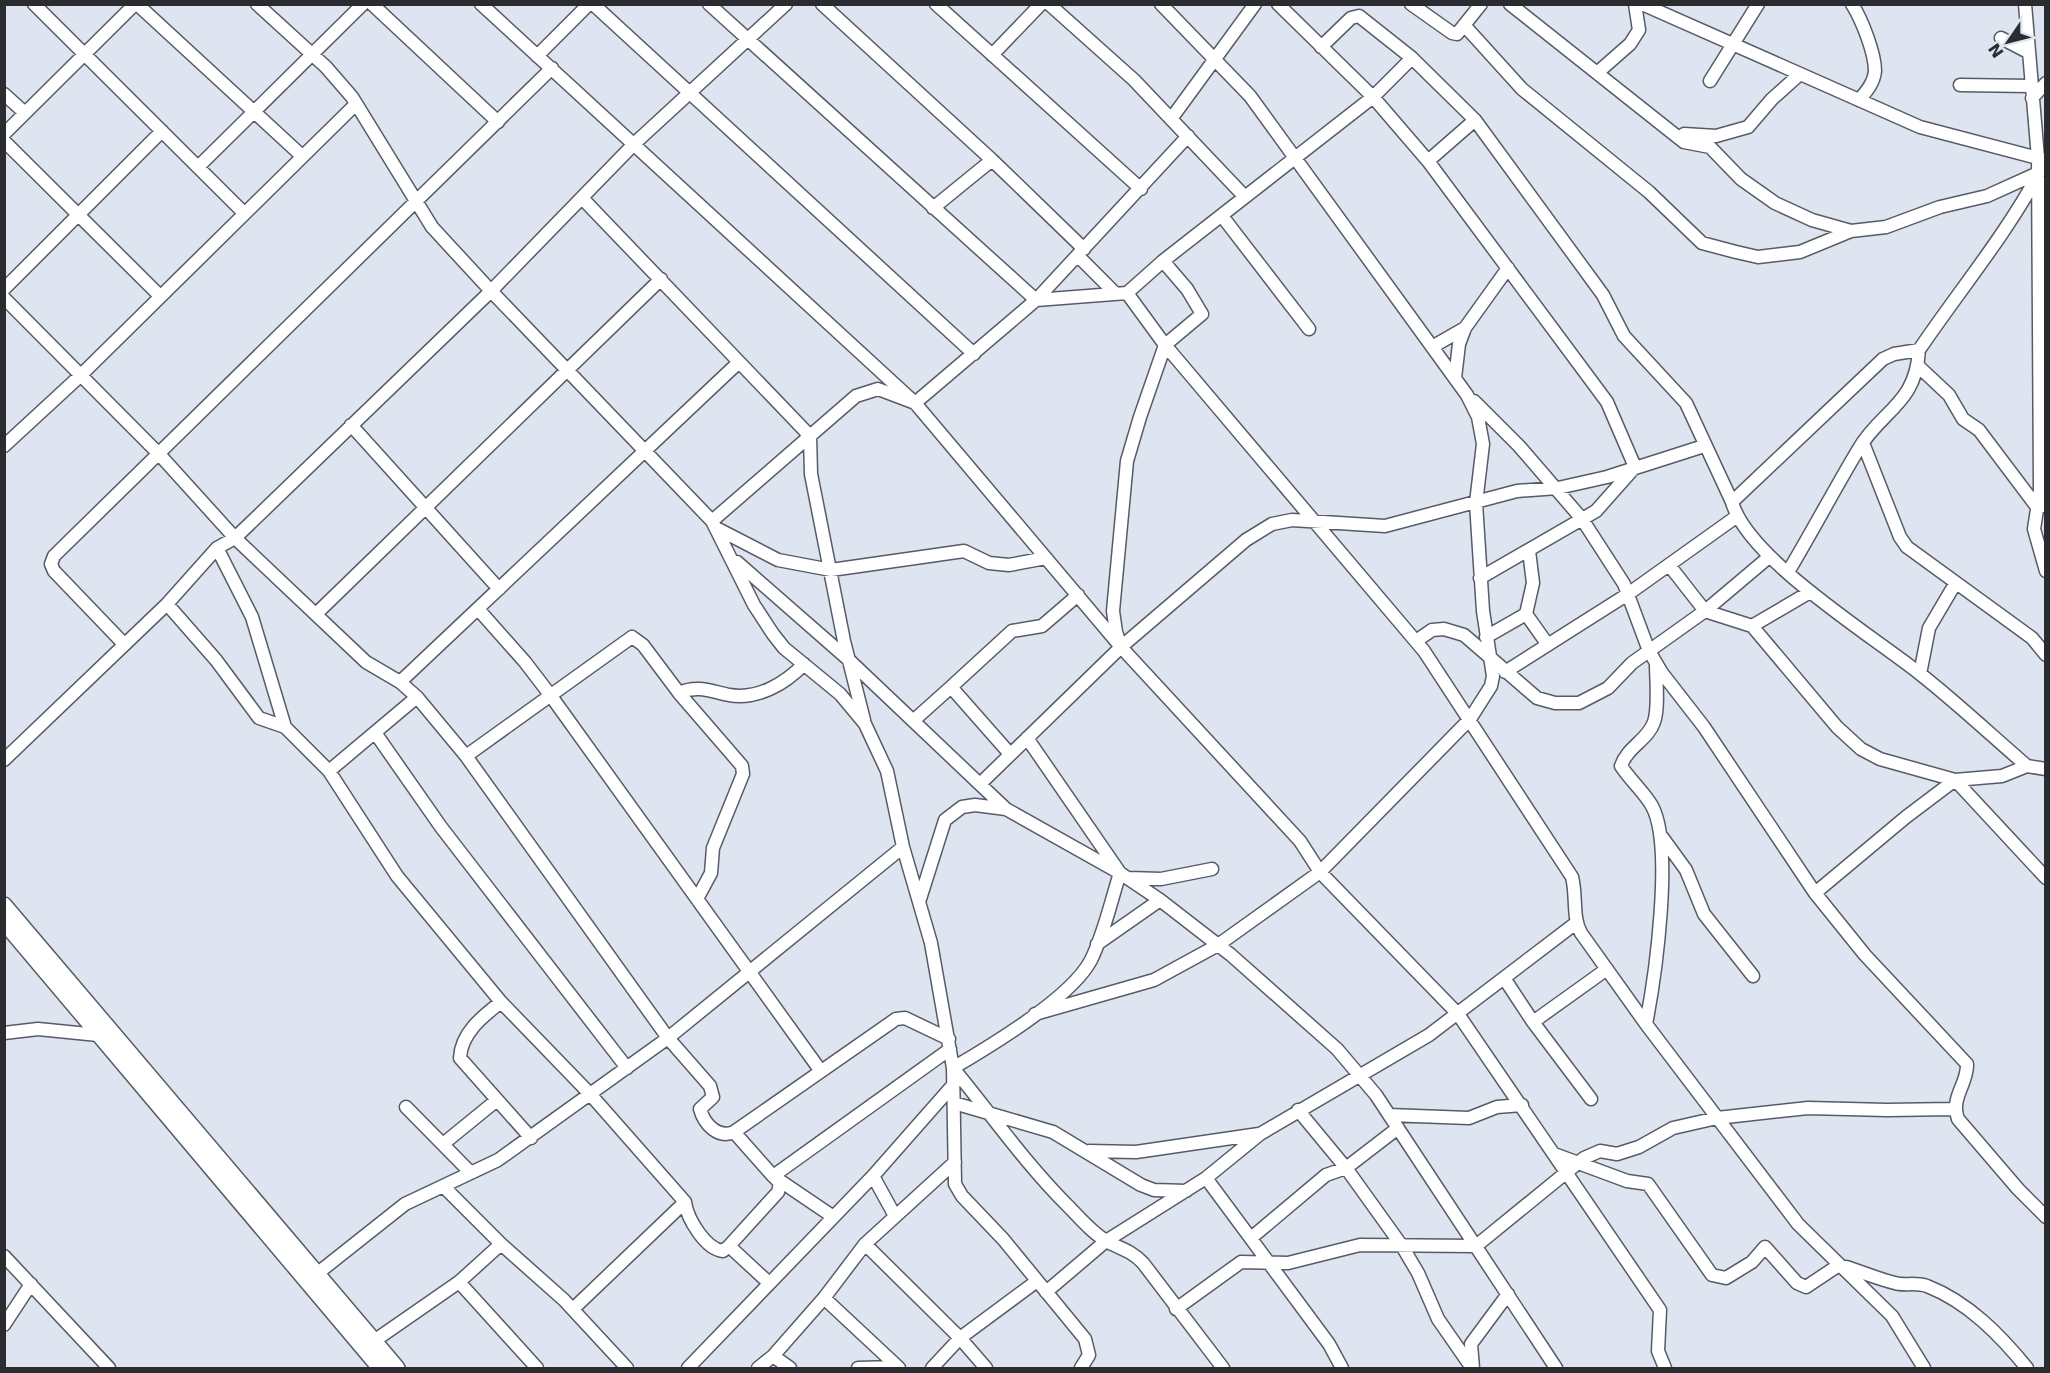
<svg xmlns="http://www.w3.org/2000/svg" width="2050" height="1373" font-family="'DejaVu Sans',sans-serif">
	<rect width="100%" height="100%" fill="#dfe5f0"/>
	<g fill="none" stroke-linecap="round" stroke-linejoin="round">
		<g stroke="#565c65" stroke-width="15">
			<path id="minor" d="M34,4L244,213
				M137,4L302,156
				M372,4L498,122
				M481,4L915,403L1121,647L1300,841L1320,872L1458,1014L1660,1310L1658,1351L1665,1368
				M593,4L974,354
				M709,4L1036,300L1127,293L1163,261L1373,97L1412,58
				M822,4L992,160L1084,249
				M936,4L1141,189
				M1049,4L1134,80L1245,197
				M1278,4L1373,97L1428,161L1607,402L1635,467L1596,511L1480,578
				M1411,4L1452,33L1457,34L1481,4
				M1510,4L1684,142L1710,147L1741,179L1775,203L1812,220L1851,231
				M1642,4L1920,127L2038,158L2040,490L2034,529L2046,571
				M1852,4C1862,20 1875,53 1875,71C1874,83 1866,92 1859,100
				M2025,4L2038,158L2044,160
				M1464,25L1522,89L1649,192L1702,243L1736,252L1758,257L1800,252L1851,231L1886,227L1940,207L1987,196L2040,172
				M2001,38L2028,52
				M1321,47L1351,18L1359,16L1412,58L1475,120L1603,295L1624,336L1686,403L1732,502C1747,558 1871,635 1919,673C1956,702 1991,735 2027,766L2046,769
				M992,55L1041,4
				M537,56L589,4
				M1597,73L1630,44L1639,30L1635,4
				M1710,81L1758,4
				M1960,85L2031,86
				M4,94L25,113
				M2032,98L2046,83
				M1171,119L1255,4
				M4,134L135,4
				M1684,134L1716,136L1748,127L1772,99L1800,74
				M4,141L160,296
				M1428,161L1475,120
				M198,167L363,4
				M582,198L810,436L811,474L844,641L864,720
				M933,208L992,160
				M1222,216L1309,329
				M1078,256L1116,294
				M4,289L162,131
				M1127,293L1165,345L1424,651L1572,877C1577,896 1572,917 1581,933L1646,1024L1798,1224L1892,1316L1924,1368
				M4,298L159,454L235,538L366,662L400,682L417,697L466,756L668,1038L710,1086L713,1097L700,1109C704,1124 718,1139 734,1132L896,1019L905,1018L949,1039
				M1432,347L1465,328
				M1918,366L1949,395L1963,419L1979,430L2037,507L2042,506
				M1455,378L1459,344L1465,328L1508,268
				M1474,401L1519,446L1582,519L1624,584L1649,651L1662,673L1704,727L1815,893L1865,955L1967,1064C1968,1084 1950,1097 1958,1119L2018,1189L2046,1217
				M351,425L499,589
				M1863,443L1900,537L1907,547L2032,638L2046,655
				M4,446L81,375L356,104
				M1732,502L1883,359L1894,354L1919,350
				M712,521L856,396L878,389L915,403L1036,300L1188,136
				M716,528L778,560L831,570L964,551L989,563L1009,565L1046,558
				M217,548L252,617L285,727
				M1529,551L1533,583L1526,614L1548,645
				M737,562L849,660L1006,809
				M1669,565L1705,611L1752,626L1837,727L1861,749L1880,759L1955,780L2046,878
				M1788,572C1812,532 1834,490 1858,450C1881,410 1916,405 1919,350C1959,291 2005,236 2039,173
				M167,604L216,660L259,718L285,727L329,771L397,876L501,1002C483,1016 461,1033 460,1058L531,1138
				M478,609L525,662L551,696L820,1070
				M316,614L661,279
				M1752,626L1810,592
				M1486,637L1526,614
				M1416,641L1432,630L1444,629L1464,635L1537,698L1555,703H1579L1608,688L1632,663L1705,611L1769,557
				M124,644L54,571L51,564L54,556L552,68
				M1121,647L1246,540L1272,524L1292,520L1385,526L1517,491L1558,488L1607,477L1704,446
				M1505,672L1628,594L1736,517
				M1920,674L1929,628L1955,584
				M400,682L739,362
				M679,693C697,685 710,691 729,695C757,700 785,684 804,664
				M913,721L951,687
				M376,734L441,827L627,1068
				M1027,738L1120,873C1111,901 1104,934 1091,960C1072,997 989,1047 953,1068C991,1114 1025,1163 1067,1205C1079,1217 1093,1234 1108,1242C1121,1249 1132,1251 1143,1263L1223,1368
				M1010,754L951,687L1012,631L1042,626L1078,595
				M466,756L632,637L643,645L679,693L742,766L743,774L713,848L711,873L697,899
				M4,760L167,604L217,548L235,538L491,291L432,227L352,97L326,67L257,4
				M329,771L417,697
				M980,784L1121,647L1116,632L1113,611L1127,461L1140,417L1165,345L1202,314L1187,289L1163,261
				M1662,837L1686,870L1704,914L1753,976
				M903,847L931,943L953,1068L955,1184L962,1196L1003,1239L1085,1339L1089,1355L1081,1368
				M1129,878L1161,879L1212,869
				M1815,893L1906,817L1955,780L2002,776L2027,766
				M920,899L945,820L962,807L975,805L1006,809L1120,873L1160,900L1231,955L1337,1049L1376,1095L1556,1368
				M1097,944L1160,900
				M1504,978L1533,1022
				M501,1002L590,1094L685,1202C687,1218 705,1249 723,1251L729,1246L769,1283
				M1035,1014L1154,980L1218,945L1320,872L1470,719L1491,686L1493,676L1483,611L1476,503L1483,444L1478,417L1467,395L1250,96L1161,4
				M1646,1024C1655,978 1674,846 1652,806C1644,792 1630,780 1621,766C1627,747 1648,740 1654,722C1659,708 1656,680 1656,664
				M4,1033L38,1029L98,1035
				M1591,1099L1533,1022L1607,969
				M954,1103L1053,1132L1141,1185L1154,1190L1186,1191
				M406,1107L471,1173
				M1298,1110L1346,1168L1402,1246L1418,1273L1438,1319L1472,1368
				M1389,1115L1469,1118L1497,1107L1522,1105
				M734,1132L773,1176L832,1216
				M443,1144L497,1100
				M1089,1151L1136,1152L1259,1134
				M1554,1154L1627,1181L1648,1184L1712,1275L1726,1278L1752,1262L1765,1247L1797,1283L1806,1287L1839,1265
				M873,1176L895,1216
				M1206,1178L1329,1344L1342,1368
				M443,1186L501,1244L564,1300L627,1368
				M1251,1238L1326,1175L1346,1168L1398,1128
				M865,1244L960,1338L986,1368
				M729,1246L778,1192L780,1183L773,1176L950,1049
				M4,1256L109,1368
				M1846,1267C1862,1272 1878,1279 1895,1283C1905,1286 1915,1282 1927,1286C1968,1302 2000,1335 2027,1368
				M318,1273L405,1204L498,1160L668,1038L903,847L887,771L865,724L840,694L784,648L773,634L754,605L712,521L491,291L635,143L786,4
				M459,1282L537,1368
				M1046,1292L1106,1241L1206,1178L1260,1134L1429,1035L1576,923
				M824,1298L899,1368
				M573,1309L685,1202
				M1176,1309L1241,1262L1288,1263L1360,1245L1476,1246L1584,1158L1600,1151L1617,1154L1639,1147L1673,1128L1717,1118L1808,1108L1887,1110L1954,1109
				M4,1325L31,1284
				M374,1341L459,1282L501,1244
				M773,1356L790,1368
				M688,1368L873,1176L954,1084
				M758,1368L773,1356L824,1298L865,1244L955,1162
				M858,1368L896,1367
				M932,1368L960,1338L1037,1281
				M1473,1368L1471,1344L1508,1294"/>
		</g>
		<g stroke="#565c65" stroke-width="18">
			<path id="major" d="M4,905L397,1368
				M4,922L380,1368"/>
		</g>
		<use href="#minor" stroke="#fff" stroke-width="12"/>
		<use href="#major" stroke="#fff" stroke-width="15"/>
	</g>
	<rect width="2050" height="1373" fill="none" stroke="#2a2c30" stroke-width="12"/>
	<g transform="translate(2008 42) rotate(235)" stroke="#dfe5f0" stroke-width="4.5" paint-order="stroke">
	<path d="M0-4.5L10 22L0 15L-10 22Z" fill="#2a2c30"/>
	<text y="-9" font-size="16" font-weight="bold" text-anchor="middle" fill="#2a2c30">N</text>
	</g>
</svg>
